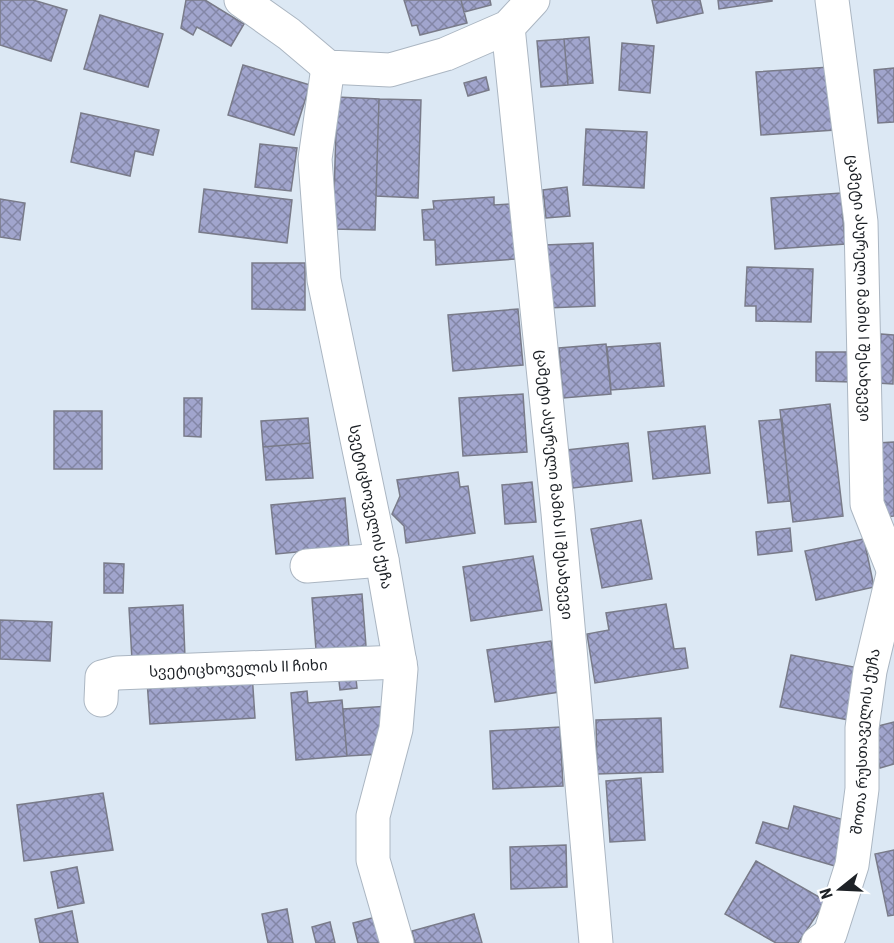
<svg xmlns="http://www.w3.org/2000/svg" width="894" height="943" font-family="'Roboto Condensed','Noto Sans Georgian',sans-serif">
	<defs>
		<pattern id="building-cross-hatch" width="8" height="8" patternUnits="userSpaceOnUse" patternTransform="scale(1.5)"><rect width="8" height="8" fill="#a1a5cd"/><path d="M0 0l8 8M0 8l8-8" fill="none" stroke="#8386a6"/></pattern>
	</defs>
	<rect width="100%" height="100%" fill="#dce8f4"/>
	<path fill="url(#building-cross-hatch)" stroke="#797b89" stroke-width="1.5" d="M0,0H33L67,10L51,61L0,45Z
		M186,0H205L244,24L231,46L197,27L193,35L181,28Z
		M404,0H461L467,23L420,35L417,25L412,26Z
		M461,0H490L491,5L464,12Z
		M652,0H700L703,13L657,23Z
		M718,0H772V1L719,9Z
		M100,15L163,34L148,87L84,69Z
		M589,37L593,83L568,85L564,39Z
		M564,39L568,85L541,87L537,41Z
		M622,43L654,46L650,93L619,90Z
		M243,65L310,85L294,135L228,115Z
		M830,67L835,130L761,135L756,72Z
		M894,68V122L878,123L874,70Z
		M486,77L489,90L468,96L464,83Z
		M337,97L379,99L375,230L333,229Z
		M379,99L421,100L418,198L376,196Z
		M81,113L159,130L153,155L135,151L130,176L71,162Z
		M586,129L647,132L644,188L583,185Z
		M260,144L297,148L291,191L255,187Z
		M567,187L570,216L546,218L543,190Z
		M204,189L292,200L287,243L199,232Z
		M841,193L845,244L775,249L771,198Z
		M494,197V205L512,204L515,259L436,265L435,240H424L422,210L434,209L433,201Z
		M0,199L25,203L20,240L0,237Z
		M593,243L595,306L547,308L545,245Z
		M252,263H305V310L252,309Z
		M747,267L813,269L811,322L756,321V306H745Z
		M518,309L523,365L453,371L448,315Z
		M881,334L894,335L893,384L877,383Z
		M660,343L664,386L611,390L607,347Z
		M606,344L611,394L563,398L559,348Z
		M816,352H852V382L816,381Z
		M523,394L527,452L463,456L459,398Z
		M184,398H202L201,437L184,436Z
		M830,404L843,516L793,522L780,410Z
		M54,411H102V469H54Z
		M308,418L310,443L263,447L261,421Z
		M782,419L790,501L768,503L759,421Z
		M705,426L710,473L653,479L648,432Z
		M894,442V516L883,517L877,443Z
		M310,443L313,478L266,480L263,447Z
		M628,443L632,481L573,488L567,450Z
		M458,472L460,487L468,486L475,533L406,543L404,526L392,514L400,496L397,480Z
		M532,482L536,522L505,524L502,485Z
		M345,498L349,547L276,554L271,505Z
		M641,520L652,579L602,588L591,529Z
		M790,528L792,551L758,555L756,532Z
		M864,539L874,587L816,600L805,551Z
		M533,556L542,610L471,621L463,567Z
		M104,563L124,564L123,593H104Z
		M362,594L366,646L316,650L312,598Z
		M666,604L674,649L685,648L688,668L595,683L587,634L609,630L606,613Z
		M183,605L185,658L132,660L129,608Z
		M0,620L52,622L50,661L0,659Z
		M551,641L559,692L495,702L487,650Z
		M791,655L859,668L849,720L780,707Z
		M355,670L357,688L340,690L338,672Z
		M252,673L255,718L150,724L147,680Z
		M307,691L308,703L342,700L347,756L296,760L291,693Z
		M390,706L383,754L347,756L343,709Z
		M661,718L663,772L597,774L596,720Z
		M894,722V764L880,768L870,728Z
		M560,727L563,786L493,789L490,731Z
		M641,778L645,840L610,842L606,781Z
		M103,793L113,850L24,861L17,805Z
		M794,806L848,821L835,866L756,843L763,822L788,829Z
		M566,845L567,887L511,889L510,847Z
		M894,850V915L888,916L875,854Z
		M756,861L826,901L798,943H776L725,914Z
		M77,867L84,903L58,908L51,872Z
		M287,909L293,943H268L262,914Z
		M72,911L78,943H40L35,919Z
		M474,914L482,943H415L412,931Z
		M376,917L383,943H358L353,923Z
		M330,922L335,943H316L312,927Z"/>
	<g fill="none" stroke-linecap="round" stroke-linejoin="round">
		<g stroke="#abb6c2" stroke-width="35">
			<g id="minor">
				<path d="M241,0L289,34L328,67L390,70L446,54L508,27L533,0"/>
				<path id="s1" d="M832,0L861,222L867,504L894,572"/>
				<path id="s2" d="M508,27L558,513L596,943"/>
				<path id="s3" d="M328,67L315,159L324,280L382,560L401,669L396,729L373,816V860L397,943"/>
				<path d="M307,566L382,560"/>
				<path id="s4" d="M101,700L102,677L117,673L400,662"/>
				<path id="s5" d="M818,943L830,934L852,865L862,789V728L870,671L894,570"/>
			</g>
		</g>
		<use href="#minor" stroke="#fff" stroke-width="33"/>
	</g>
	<g text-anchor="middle" stroke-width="5" stroke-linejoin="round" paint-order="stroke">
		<g font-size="15" fill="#1d2126" stroke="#fff">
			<text dy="5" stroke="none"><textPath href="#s1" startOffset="290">ცამეტი ასურელი მამის I შესახვევი</textPath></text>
			<text dy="5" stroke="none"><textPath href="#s2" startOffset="460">ცამეტი ასურელი მამის II შესახვევი</textPath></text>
			<text dy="5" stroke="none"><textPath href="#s3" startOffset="446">სვეტიცხოველის ქუჩა</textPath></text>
			<text dy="5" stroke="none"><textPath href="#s4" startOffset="160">სვეტიცხოველის II ჩიხი</textPath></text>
			<text dy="5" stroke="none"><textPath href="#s5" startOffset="212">შოთა რუსთაველის ქუჩა</textPath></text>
		</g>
	</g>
	<g transform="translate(840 889) rotate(252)" stroke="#ffffff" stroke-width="4.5" paint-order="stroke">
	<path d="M0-4.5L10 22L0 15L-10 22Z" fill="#1d2126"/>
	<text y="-9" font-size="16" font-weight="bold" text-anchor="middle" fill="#1d2126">N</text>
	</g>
</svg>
